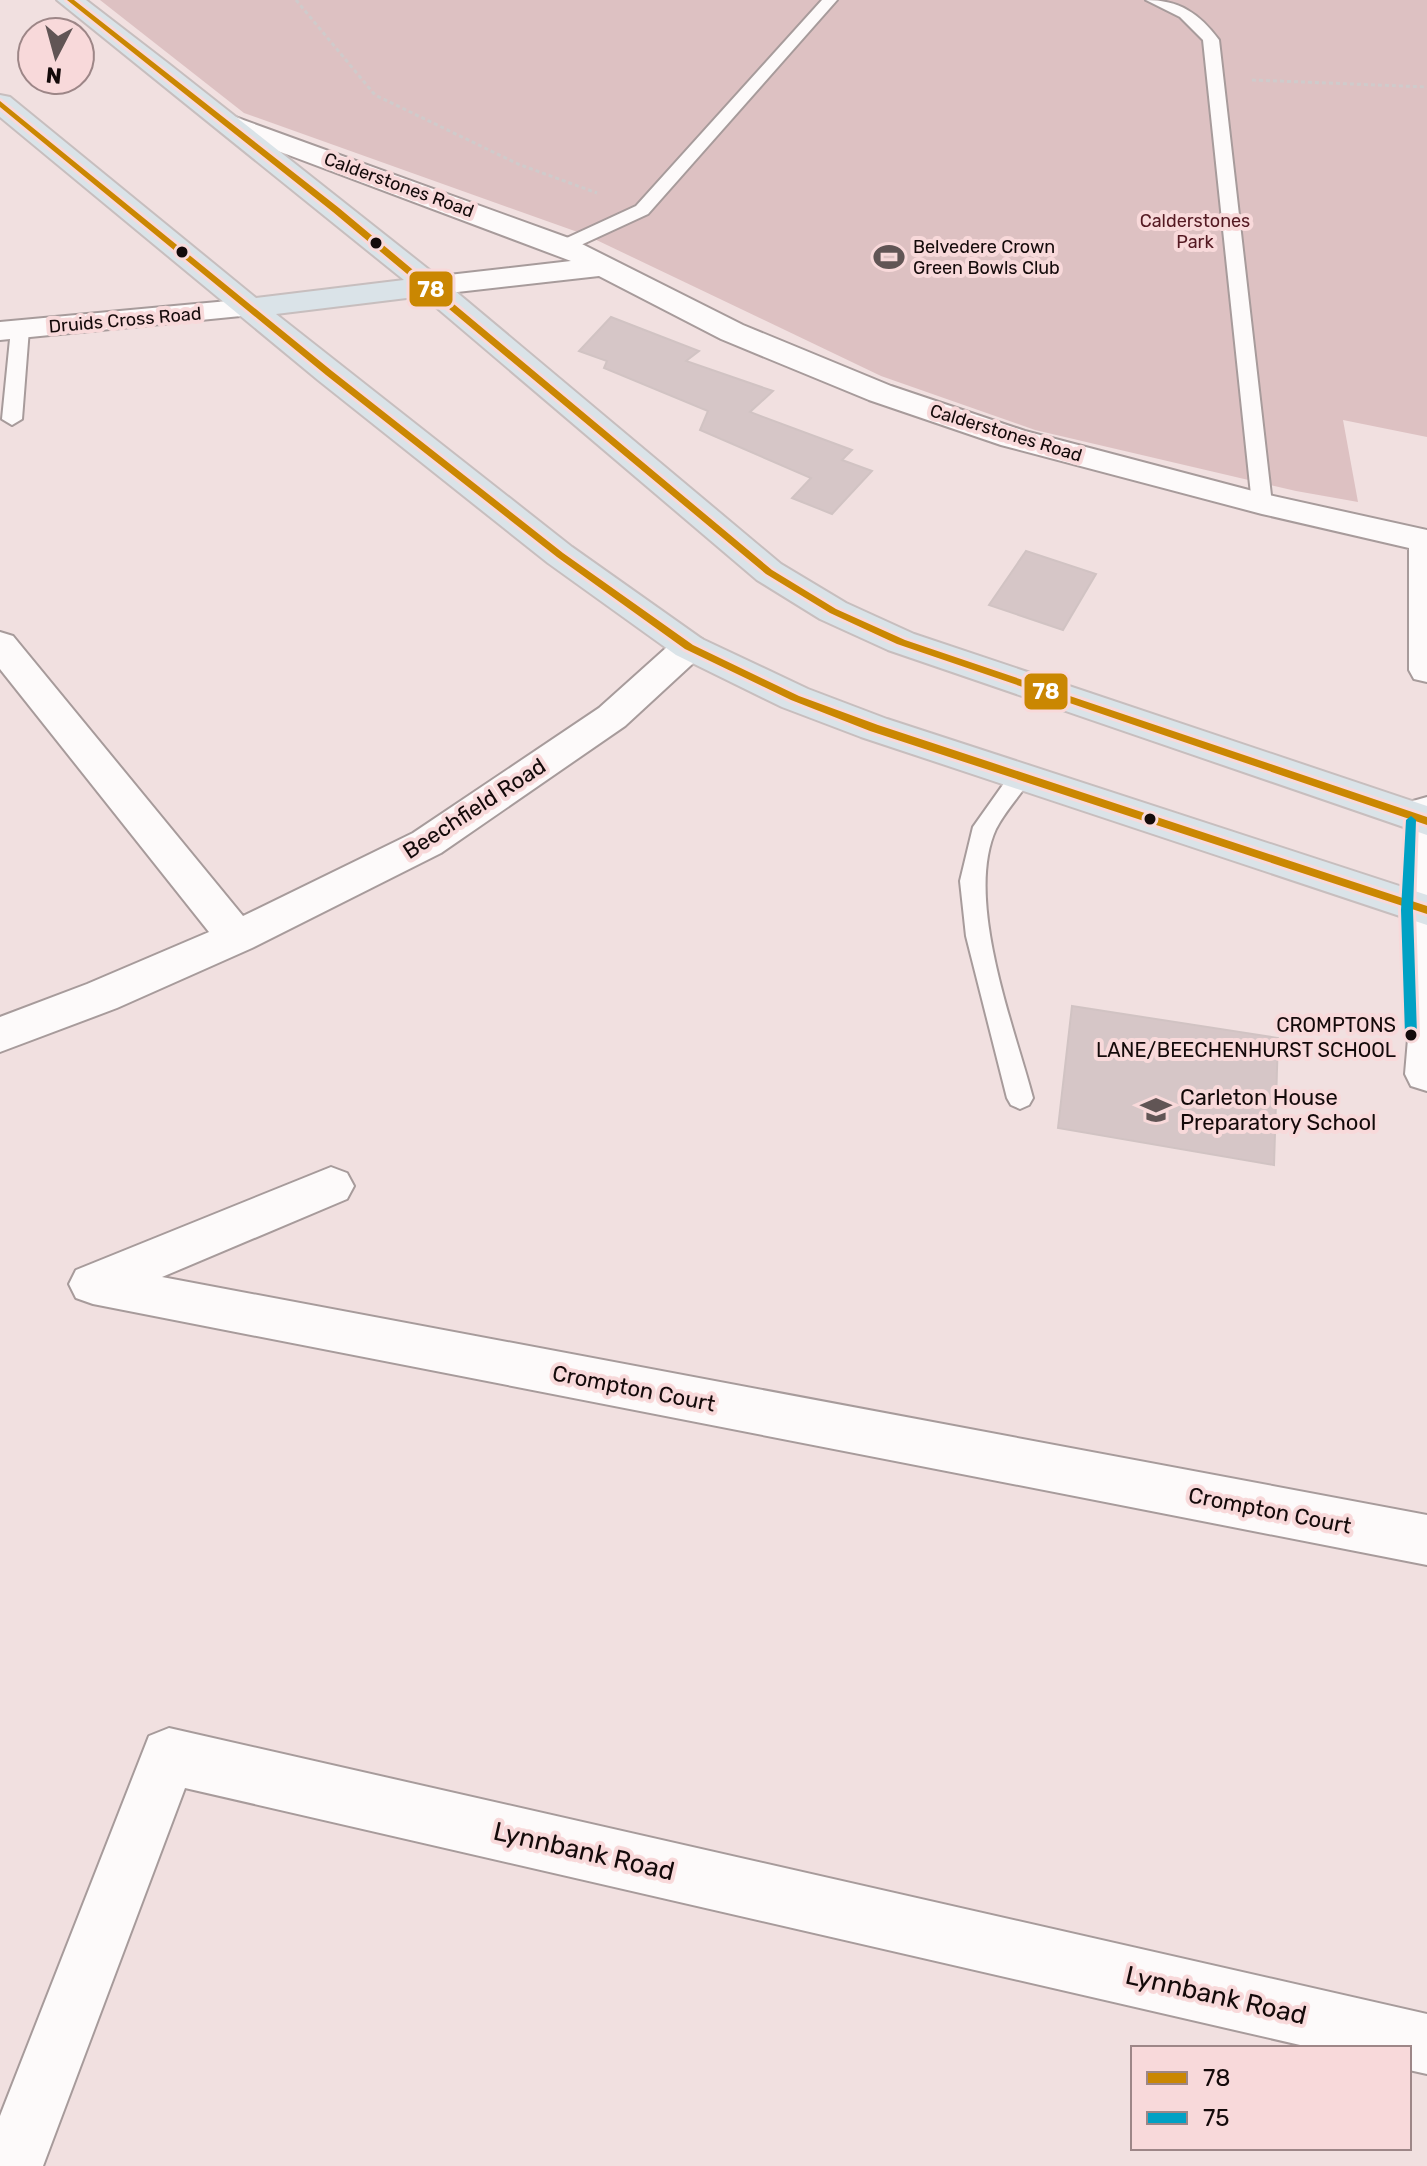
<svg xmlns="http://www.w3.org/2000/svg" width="1427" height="2166" font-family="Rubik,sans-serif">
	<rect width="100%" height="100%" fill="#f1e0e0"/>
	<path fill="#ddc1c2" d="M100,0H1427V437L1343,420L1358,502L1296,491L1035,430L881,376L586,235L244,113Z"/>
	<path fill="#d6c6c7" stroke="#d1c3c3" stroke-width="2" d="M611,317L699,351L686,361L773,391L750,412L852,450L842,460L872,471L832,514L792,498L811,478L700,430L708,411L604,368L607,361L579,351Z
		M1026,551L1096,574L1063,630L989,605Z
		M1072,1006L1278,1038L1274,1165L1058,1128Z"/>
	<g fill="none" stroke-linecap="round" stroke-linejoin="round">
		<g stroke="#a79b9b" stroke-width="4">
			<path id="lane" d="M822,0H837L648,214L570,250H558L555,246L558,242L636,206Z
				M1146,0C1179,0 1199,13 1219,40L1272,504L1262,510L1252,504L1203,40L1180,17Z
				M20,324L29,329L22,419L12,425L2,419L11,329Z
				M1020,770L1028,772L1031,778C1021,795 1005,811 996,829C964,899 1014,1026 1033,1098L1029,1105L1020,1109L1011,1105L1007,1098L966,936L960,881L973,827L1012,772Z"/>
		</g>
		<g stroke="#a79b9b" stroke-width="4">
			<path id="street" d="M235,117L574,240L743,325L891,386L1025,431L1264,494L1427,530V682L1414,679L1409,670V548L1262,514L1001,445L869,400L721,339L599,276L431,295L420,292L416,286L420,280L431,277L571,261L225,131L221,125L225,119Z
				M250,299L261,302L265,308L261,314L0,340V322Z
				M0,632L13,636L243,916L413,833L599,708L676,639L689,635L702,639L707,647L702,655L625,726L441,853L252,948L117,1008L0,1052V1017L87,984L209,932L0,669Z
				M1427,797V1091L1411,1086L1405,1074L1408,1039L1403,909L1407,811L1413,801Z
				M331,1167L347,1173L354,1186L347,1199L162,1277L1427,1515V1565L93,1304L76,1298L69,1284L76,1270Z
				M169,1728L1427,2014V2074L1409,2070V2048H1313L185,1788L43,2166H0V2116L149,1736Z"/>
		</g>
		<g stroke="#c7bebe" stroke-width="4">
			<path id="highway" d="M57,0H86L169,64L442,280L781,564L846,603L914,634L1427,806V835L888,650L820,619L757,580L423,296L276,314L572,547L702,639L808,689L887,719L1427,895V925L861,737L782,707L676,655L548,563L318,380L0,117V95L10,97L256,298L404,280Z"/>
		</g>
		<path stroke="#cfcbcb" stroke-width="3" stroke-dasharray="4 3" stroke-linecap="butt" d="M296,0L375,95L518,164L597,193
			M1252,80L1427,87"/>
		<use href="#lane" fill="#fdfafa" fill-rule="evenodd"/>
		<use href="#street" fill="#fdfafa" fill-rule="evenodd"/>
		<use href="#highway" fill="#dae3e8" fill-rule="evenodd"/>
		<g stroke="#f8d9da" stroke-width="6">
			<path id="bus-1" d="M67,0H74L339,208L772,570L836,609L905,640L1427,817V825L897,644L830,613L766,574L333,212Z
				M0,101L332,371L563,553L693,645L799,696L878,725L1427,906V914L870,731L791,700L685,649L557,557L326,375L0,107Z"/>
		</g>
		<g stroke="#f8d9da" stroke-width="6">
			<path id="bus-2" d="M1411,816L1416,820L1413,910L1417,1035L1415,1038H1407L1405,1035L1401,910L1406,820Z"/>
		</g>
		<use href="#bus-1" fill="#ca8702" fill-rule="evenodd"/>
		<use href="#bus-2" fill="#01a1c4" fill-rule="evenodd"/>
	</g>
	<defs>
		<g id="stadium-bare" transform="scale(2.4)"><path d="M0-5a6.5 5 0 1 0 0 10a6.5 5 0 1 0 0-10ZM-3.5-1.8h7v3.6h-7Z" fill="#615555" stroke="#f8d9da" stroke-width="2.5" paint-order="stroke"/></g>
		<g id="school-bare" transform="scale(2.4)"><path d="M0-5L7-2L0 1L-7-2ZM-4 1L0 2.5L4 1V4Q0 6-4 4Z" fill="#615555" stroke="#f8d9da" stroke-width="2.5" paint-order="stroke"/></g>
	</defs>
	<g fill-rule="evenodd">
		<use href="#stadium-bare" x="889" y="257"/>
		<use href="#school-bare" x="1156" y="1110"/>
	</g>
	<g fill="#140a0a" stroke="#f8d9da" stroke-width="3">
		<circle cx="376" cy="243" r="7"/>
		<circle cx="182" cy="252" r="7"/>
		<circle cx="1150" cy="819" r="7"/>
		<circle cx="1411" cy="1035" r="7"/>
	</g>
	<g text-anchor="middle" stroke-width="8" stroke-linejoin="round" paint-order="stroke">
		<g font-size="18" fill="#140a0a" stroke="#f8d9da">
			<text transform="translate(399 185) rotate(20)" y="6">Calderstones Road</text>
			<text transform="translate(125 320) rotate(-5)" y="6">Druids Cross Road</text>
			<text transform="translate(1006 433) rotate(17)" y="6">Calderstones Road</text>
		</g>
		<g font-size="18" fill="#541922" stroke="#f8d9da">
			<text x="1195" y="227">Calderstones<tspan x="1195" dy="21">Park</tspan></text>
		</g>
		<g font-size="18" fill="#140a0a" stroke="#f8d9da" text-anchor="start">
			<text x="913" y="253">Belvedere Crown<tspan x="913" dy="21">Green Bowls Club</tspan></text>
		</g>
		<g font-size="20" fill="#140a0a" stroke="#f8d9da" text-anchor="end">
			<text x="1396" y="1032">CROMPTONS<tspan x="1396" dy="25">LANE/BEECHENHURST SCHOOL</tspan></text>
		</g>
		<g font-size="22" fill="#140a0a" stroke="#f8d9da">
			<text transform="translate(474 808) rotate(-33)" y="8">Beechfield Road</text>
			<text transform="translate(634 1388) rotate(11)" y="8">Crompton Court</text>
			<text transform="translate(1270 1510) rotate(11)" y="8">Crompton Court</text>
		</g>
		<g font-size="22" fill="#140a0a" stroke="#f8d9da" text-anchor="start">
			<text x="1180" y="1105">Carleton House<tspan x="1180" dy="25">Preparatory School</tspan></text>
		</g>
		<g font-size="26" fill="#140a0a" stroke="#f8d9da">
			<text transform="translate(584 1851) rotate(13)" y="9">Lynnbank Road</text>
			<text transform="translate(1216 1995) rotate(13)" y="9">Lynnbank Road</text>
		</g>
	</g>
	<g stroke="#f8d9da" stroke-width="3">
		<rect x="408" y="270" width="46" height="38" rx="8" fill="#ca8702"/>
		<rect x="1023" y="672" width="46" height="39" rx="8" fill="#ca8702"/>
	</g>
	<g font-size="22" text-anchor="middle" font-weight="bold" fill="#fff">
		<text x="431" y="297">78</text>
		<text x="1046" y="699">78</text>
	</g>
	<rect x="1131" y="2046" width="280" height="104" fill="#f8d9da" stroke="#9d8687" stroke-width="2"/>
	<rect x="1147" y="2072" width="40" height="12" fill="#ca8702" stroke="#9d8687" stroke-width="2"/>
	<text x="1203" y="2086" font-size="24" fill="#140a0a">78</text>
	<rect x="1147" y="2112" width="40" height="12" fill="#01a1c4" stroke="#9d8687" stroke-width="2"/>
	<text x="1203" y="2126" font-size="24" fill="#140a0a">75</text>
	<g transform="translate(56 56) rotate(186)"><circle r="38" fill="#f8d9da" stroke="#9d8687" stroke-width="2"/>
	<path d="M0-6L14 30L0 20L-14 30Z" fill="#615555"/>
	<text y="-12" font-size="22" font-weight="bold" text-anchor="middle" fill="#140a0a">N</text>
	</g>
</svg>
